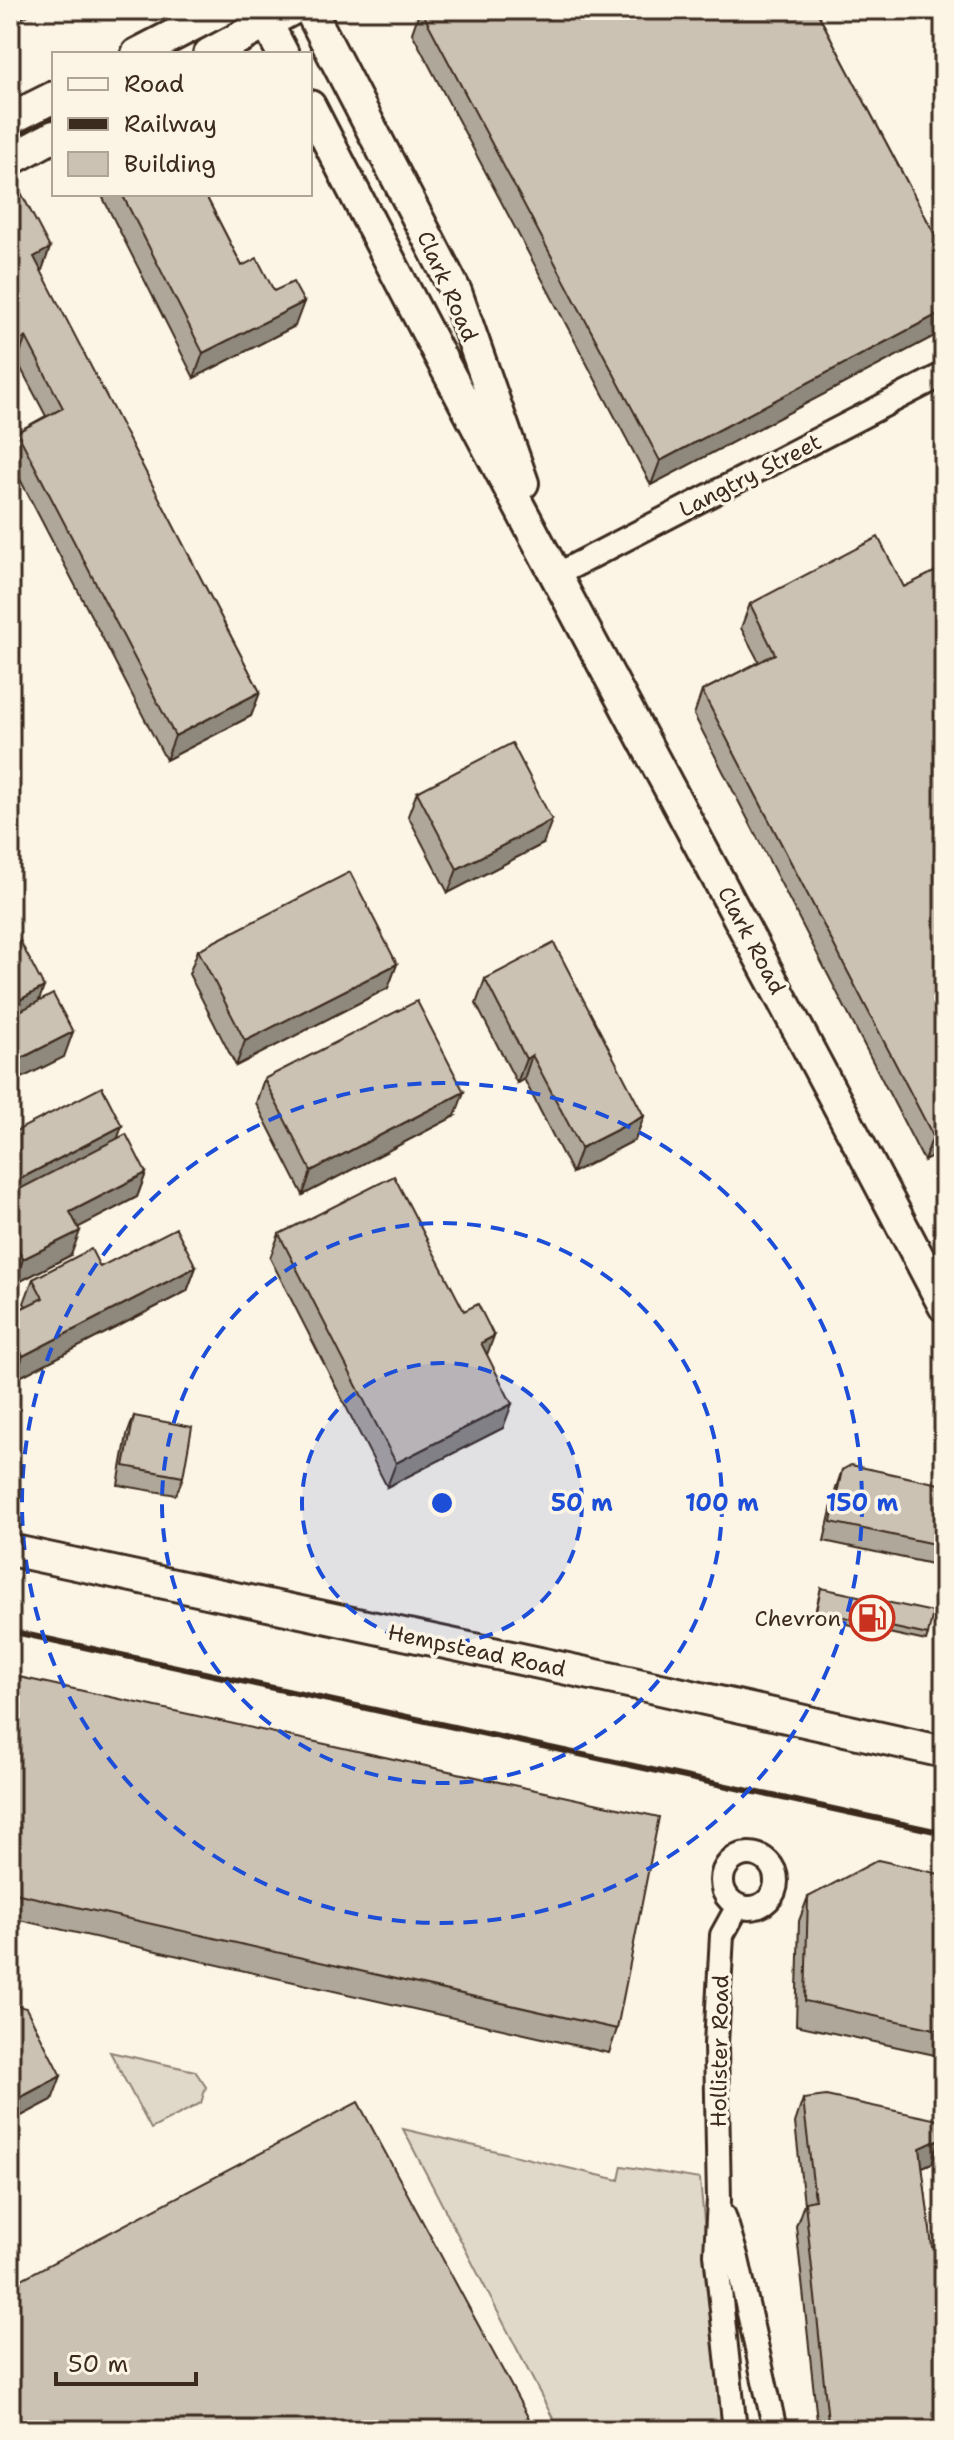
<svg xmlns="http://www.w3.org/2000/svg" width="954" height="2440" font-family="'Shantell Sans',sans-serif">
	<rect width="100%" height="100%" fill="#fcf5e5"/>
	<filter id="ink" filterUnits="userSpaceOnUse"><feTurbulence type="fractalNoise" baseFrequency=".0125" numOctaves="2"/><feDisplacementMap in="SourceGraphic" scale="16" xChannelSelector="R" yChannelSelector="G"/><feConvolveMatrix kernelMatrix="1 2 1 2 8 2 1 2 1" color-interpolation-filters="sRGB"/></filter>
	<g filter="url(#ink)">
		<path fill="#e0d8c8" stroke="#8e8173" stroke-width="2" d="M110,2052L195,2071L206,2087L201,2103L151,2129Z
			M403,2129L619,2180L622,2166L700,2179L724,2430H559Z"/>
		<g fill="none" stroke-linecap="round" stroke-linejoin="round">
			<g stroke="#3b2a1e" stroke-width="28">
				<path id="street" d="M556,575L944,374
					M722 1881a27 27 0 1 1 54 0a27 27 0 1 1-54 0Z
					M724,2216L737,2259L775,2430
					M735,2430L716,2254L719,2200L716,2044L722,1935L738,1906"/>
			</g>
			<g stroke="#3b2a1e" stroke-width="36">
				<path id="secondary" d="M260,10L283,54
					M310,10L456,292L523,483
					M137,54L222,10
					M209,54L291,10
					M310,106C516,509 735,905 944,1306
					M10,119L54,97
					M10,160L54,136
					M10,1550L633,1683L944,1752"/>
			</g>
			<use href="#street" stroke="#fcf5e5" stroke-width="22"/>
			<use href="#secondary" stroke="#fcf5e5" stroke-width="30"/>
			<path stroke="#3b2a1e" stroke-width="6" d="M10,1631L944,1833"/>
		</g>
		<path fill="#afa79a" stroke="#3b2a1e" stroke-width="2" d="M420,10H816L944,252V331L651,485L412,33Z
			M10,189L41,272L260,692L251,716L166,760L10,460V450L17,432L46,416L17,361L10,365Z
			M101,194H205L242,266L274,291L295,326L194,378Z
			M944,567V1151L924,1161L694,715L702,691L759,662L741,628L750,604L904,587Z
			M417,792L543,844L448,893L408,816Z
			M198,950L397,964L388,988L236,1066L189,974Z
			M485,979L644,1116L635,1140L572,1173L524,1079L517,1083L476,1004Z
			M264,1079L455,1116L303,1195L256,1103Z
			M122,1126L117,1139L146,1173L137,1197L78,1227L71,1255L15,1284L10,1274V1134Z
			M279,1234L487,1355L503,1428L387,1487L270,1258Z
			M100,1267H196L187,1291L14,1380L10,1372V1314L26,1306L24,1303L33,1279Z
			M134,1416L183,1477L176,1495L118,1485L127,1435Z
			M842,1470L939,1545L932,1564L824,1541L836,1488Z
			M821,1588L928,1635L926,1641L814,1617Z
			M10,1675L617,2029L609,2053L10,1918Z
			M944,1875V2057L796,2025L799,1921L808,1897Z
			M803,2099L932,2163L922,2167L932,2247L944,2250V2301L938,2304L944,2430H818L796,2226L804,2204L795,2123Z"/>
		<path fill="#8f887d" stroke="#3b2a1e" stroke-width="2" d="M10,10H38L10,24Z
			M50,248L41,273L34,257Z
			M304,302L295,326L194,378L203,353Z
			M944,311V331L651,485L660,461Z
			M26,337L17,361L10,365V354L14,343Z
			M260,692L251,716L166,760L175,736Z
			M552,820L543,844L448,893L457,869Z
			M397,964L388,988L236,1066L245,1041Z
			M44,987L35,1011L10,1024V1005Z
			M73,1032L64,1057L10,1084V1064Z
			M532,1055L524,1079L517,1083L526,1059Z
			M464,1092L455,1116L303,1195L311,1171Z
			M644,1116L635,1140L572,1173L581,1148Z
			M122,1126L113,1151L10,1203V1184Z
			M944,1131V1151L924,1161L933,1136Z
			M146,1173L137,1197L62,1236L70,1212Z
			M80,1231L71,1255L15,1284L23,1259Z
			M196,1267L187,1291L14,1380L23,1356Z
			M494,1336L485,1360L481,1343Z
			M512,1404L503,1428L387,1487L396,1463Z
			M61,2076L52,2100L10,2122V2103Z
			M940,2139L932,2163L911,2172L920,2148Z
			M944,2281V2301L927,2309L936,2285Z"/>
		<path fill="#ccc2b3" stroke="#3b2a1e" stroke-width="2" d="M421,10H816L944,252V311L660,461Z
			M17,185L50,248L34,257L260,692L175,736L17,432L63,408L26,337L14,343L10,335V189Z
			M122,194H205L242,266L257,258L274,291L293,282L304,302L203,353Z
			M878,537L904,587L944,567V1131L933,1136L702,691L775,654L750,604Z
			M512,743L552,820L457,869L417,792Z
			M350,872L397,964L245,1041L198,950Z
			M20,941L44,987L10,1005V946Z
			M554,943L644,1116L581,1148L532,1055L526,1059L485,979Z
			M53,994L73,1032L10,1064V1016Z
			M417,1001L464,1092L311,1171L264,1079Z
			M102,1087L122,1126L10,1184V1134Z
			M126,1134L146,1173L70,1212L80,1231L23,1259L14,1242L10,1244V1194Z
			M394,1176L464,1311L478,1304L494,1336L481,1343L512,1404L396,1463L279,1234Z
			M176,1228L196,1267L23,1356L10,1331V1314L43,1298L33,1279L91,1249L100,1267Z
			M134,1416L192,1427L183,1477L124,1466Z
			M851,1465L944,1485V1522L939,1545L831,1522L842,1470Z
			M821,1588L933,1612L928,1635L816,1611Z
			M10,1675L659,1817L617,2029L10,1892Z
			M878,1860L944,1875V2031L805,2001L808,1897Z
			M10,2004L26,2008L61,2076L10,2103Z
			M826,2096L938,2120L940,2139L920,2148L932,2247L944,2250V2281L936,2285L944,2358V2430H829L805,2202L815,2200L803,2099Z
			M358,2102L535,2430H10V2285Z"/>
	</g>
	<circle cx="442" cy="1503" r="140" fill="#1d4ed8" fill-opacity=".12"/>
	<g fill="none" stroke="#1d4ed8" stroke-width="4" stroke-dasharray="14 10">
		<circle cx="442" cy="1503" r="140"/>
		<circle cx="442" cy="1503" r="280"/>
		<circle cx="442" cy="1503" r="420"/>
	</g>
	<defs>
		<g id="fuel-ring" transform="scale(2.3)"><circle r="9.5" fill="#fcf5e5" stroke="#c8321e" stroke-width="1.5"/><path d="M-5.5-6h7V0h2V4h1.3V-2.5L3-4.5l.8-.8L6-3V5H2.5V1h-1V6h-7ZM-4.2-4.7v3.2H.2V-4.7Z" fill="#c8321e"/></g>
	</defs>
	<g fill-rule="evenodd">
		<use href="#fuel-ring" x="872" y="1618"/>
	</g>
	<g text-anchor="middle" stroke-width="7" stroke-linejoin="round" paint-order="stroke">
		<g font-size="22" fill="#3b2a1e" stroke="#fcf5e5">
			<text transform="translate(448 286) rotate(66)" y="8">Clark Road</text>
			<text transform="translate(750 475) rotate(-27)" y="8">Langtry Street</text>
			<text transform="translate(752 940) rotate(62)" y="8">Clark Road</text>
			<text transform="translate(477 1650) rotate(12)" y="8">Hempstead Road</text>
			<text transform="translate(719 2051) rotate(-89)" y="8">Hollister Road</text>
		</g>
		<g font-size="22" fill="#3b2a1e" stroke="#fcf5e5" text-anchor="end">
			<text x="841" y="1626">Chevron</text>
		</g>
	</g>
	<circle cx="442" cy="1503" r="12" fill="#1d4ed8" stroke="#fcf5e5" stroke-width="4"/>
	<g font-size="24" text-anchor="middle" font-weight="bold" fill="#1d4ed8" stroke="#fcf5e5" stroke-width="7" stroke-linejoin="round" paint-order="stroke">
		<text x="582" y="1511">50 m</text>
		<text x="722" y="1511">100 m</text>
		<text x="862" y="1511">150 m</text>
	</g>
	<rect width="954" height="2440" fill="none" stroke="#fcf5e5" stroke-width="40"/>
	<rect x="20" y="20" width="914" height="2400" fill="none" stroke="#3b2a1e" stroke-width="3" filter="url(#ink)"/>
	<rect x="52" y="52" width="260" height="144" fill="#fcf5e5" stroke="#afa495" stroke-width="2"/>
	<rect x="68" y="78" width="40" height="12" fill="#fcf5e5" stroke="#afa495" stroke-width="2"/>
	<text x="124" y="92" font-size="24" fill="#3b2a1e">Road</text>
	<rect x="68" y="118" width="40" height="12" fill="#3b2a1e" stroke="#afa495" stroke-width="2"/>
	<text x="124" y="132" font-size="24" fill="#3b2a1e">Railway</text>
	<rect x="68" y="152" width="40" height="24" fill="#ccc2b3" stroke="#afa495" stroke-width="2"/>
	<text x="124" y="172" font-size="24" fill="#3b2a1e">Building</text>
	<path d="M56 2372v12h140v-12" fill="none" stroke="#3b2a1e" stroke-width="4"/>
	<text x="68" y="2372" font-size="24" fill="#3b2a1e" stroke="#fcf5e5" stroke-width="6" paint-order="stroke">50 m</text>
</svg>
